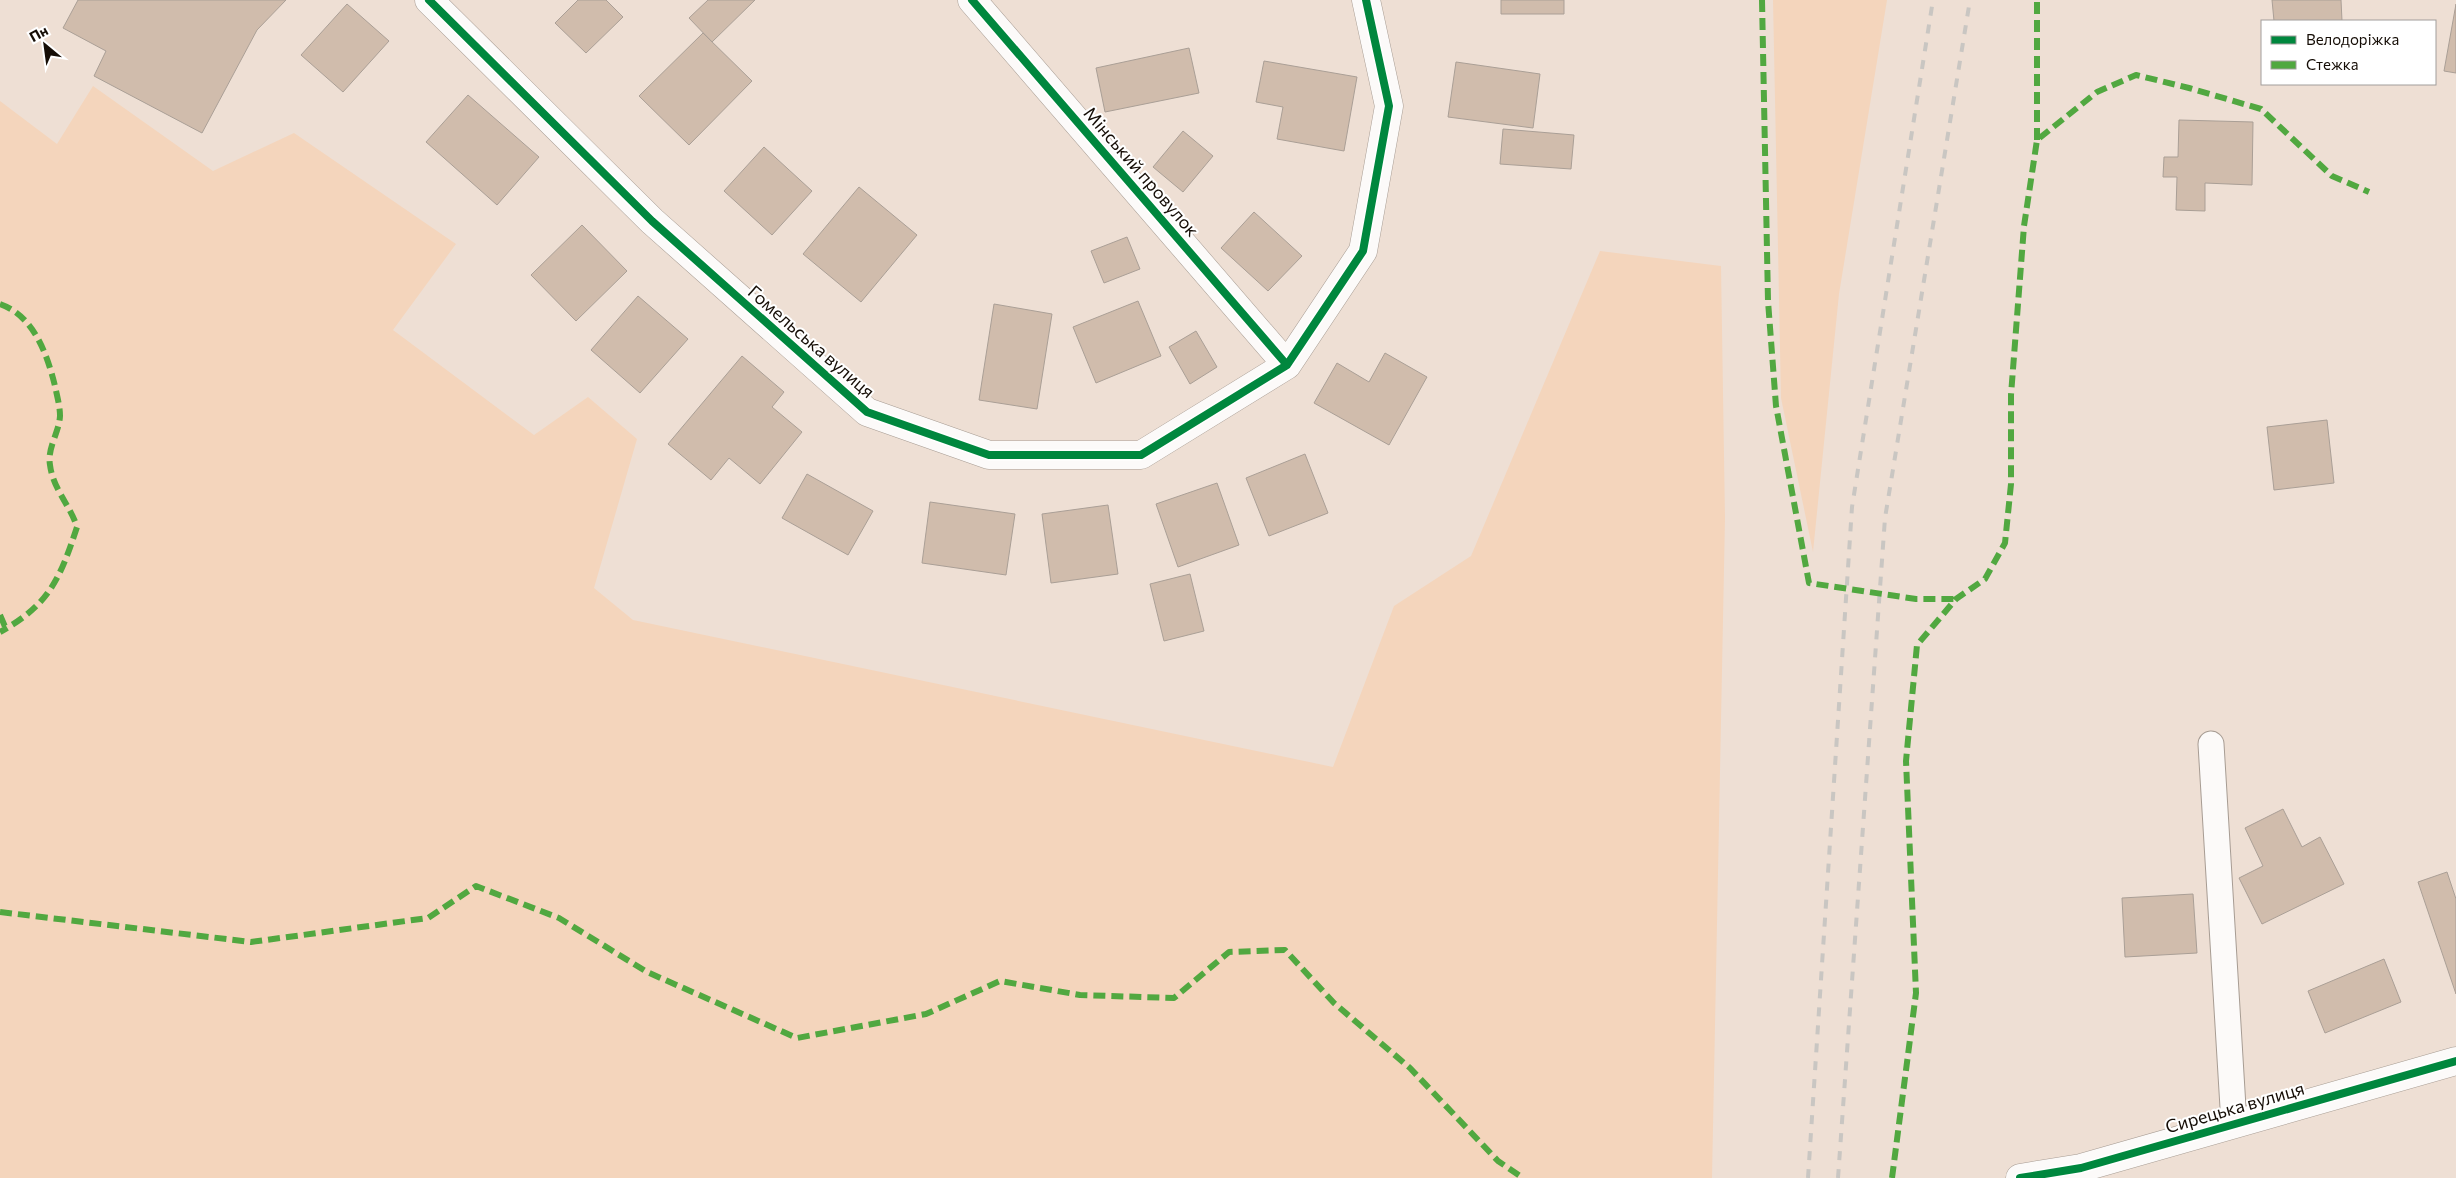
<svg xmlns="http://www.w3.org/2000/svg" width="2456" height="1178" font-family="Commissioner,sans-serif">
	<rect width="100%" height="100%" fill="#eedfd4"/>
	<path fill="#f4d5bc" d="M1773,0H1887L1839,294L1813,552L1781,398Z
		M93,86L213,171L294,133L456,244L393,330L534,435L588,397L637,439L594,588L633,620L1333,767L1394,606L1471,556L1600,251L1721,266L1725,518L1712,1178H0V101L57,144Z"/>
	<path fill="#d0bcac" stroke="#aa9f96" d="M78,0H286L257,30L202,133L94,76L106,51L63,28Z
		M578,0H606L623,17L586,53L555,23Z
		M708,0H755L712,42L689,18Z
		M1501,0H1564V14H1501Z
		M2272,0H2341L2342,21H2274Z
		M347,4L389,41L343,92L301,55Z
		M2456,4V73L2444,71Z
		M703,33L752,81L689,145L639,96Z
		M1189,48L1199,93L1105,112L1096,68Z
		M1264,61L1357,77L1344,151L1277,139L1283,107L1256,102Z
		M1456,62L1540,74L1533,128L1448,117Z
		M468,95L539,157L497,205L426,142Z
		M2179,120L2253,122L2252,185L2205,183V211L2176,210L2177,177H2163L2164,157H2178Z
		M1503,129L1574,135L1571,169L1500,164Z
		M1183,131L1213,156L1183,192L1153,167Z
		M764,147L812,191L772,235L724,191Z
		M859,187L917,235L861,302L803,254Z
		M1254,212L1302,256L1268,291L1221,248Z
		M582,225L627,271L576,321L531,275Z
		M1127,237L1140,269L1104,283L1091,251Z
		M638,296L688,339L640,393L591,350Z
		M1138,301L1161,356L1096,383L1073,327Z
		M994,304L1052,314L1037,409L979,400Z
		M1196,331L1217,367L1190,384L1169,347Z
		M1385,353L1427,377L1389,445L1314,403L1337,363L1369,382Z
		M742,356L784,392L772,407L802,432L760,484L729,458L711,480L668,444Z
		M2327,420L2334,483L2274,490L2267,427Z
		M1305,454L1328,513L1269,536L1246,478Z
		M807,474L873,511L848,555L782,518Z
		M1217,483L1239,545L1178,567L1156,504Z
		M930,502L1015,514L1006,575L922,563Z
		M1108,505L1118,574L1051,583L1042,514Z
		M1190,574L1204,631L1164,641L1150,584Z
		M2283,809L2302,847L2320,837L2344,884L2262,924L2239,878L2263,866L2245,828Z
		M2447,872L2456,899V994L2418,882Z
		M2193,894L2197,953L2125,957L2122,898Z
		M2384,959L2401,1002L2325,1033L2308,991Z"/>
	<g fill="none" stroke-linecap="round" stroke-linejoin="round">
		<g stroke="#a79c93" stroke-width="27">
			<path id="lane" d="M2211,744L2234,1124"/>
		</g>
		<g stroke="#a79c93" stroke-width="29">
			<path id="street" d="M429,0L652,221L867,412L989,455H1141L1287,365L1363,251L1389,106L1366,0
				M972,0L1287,365
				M2020,1178L2081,1168L2456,1061"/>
		</g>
		<use href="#lane" stroke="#fcfaf9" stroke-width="25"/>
		<use href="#street" stroke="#fcfaf9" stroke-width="28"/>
		<path stroke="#c9c6c2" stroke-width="4" stroke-dasharray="9 9" stroke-linecap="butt" d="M1808,1178L1852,507L1933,0
			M1838,1178L1885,518L1970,0"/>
		<path stroke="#51a840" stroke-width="6" stroke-dasharray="12 6" stroke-linecap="butt" d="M1762,0L1768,301L1776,406L1809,583L1916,599H1956
			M2037,140V0
			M0,304C34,316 47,354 55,386C57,396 60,406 60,416C59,433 47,448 50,465C53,489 70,505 77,527C60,579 49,605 0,632
			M0,615L6,629
			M0,912L251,942L428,918L476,886L559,918L647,972L797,1038L926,1014L1000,981L1080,995L1174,998L1229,952L1285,950L1334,1003L1410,1068L1498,1161L1523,1178
			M1892,1178L1916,993L1906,761L1917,645L1956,599L1985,579L2005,543L2011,484V395L2024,226L2037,140L2097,92L2136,75L2189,88L2261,109L2332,176L2369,192"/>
		<g stroke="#fff" stroke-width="11">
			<path id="cycleway" d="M429,0L652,221L867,412L989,455H1141L1287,365L1363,251L1389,106L1366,0
				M972,0L1287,365
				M2020,1178L2081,1168L2456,1061"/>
		</g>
		<use href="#cycleway" stroke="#00873e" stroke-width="8"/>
	</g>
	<g text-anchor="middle" stroke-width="4" stroke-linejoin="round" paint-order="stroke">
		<g font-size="18" fill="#150d06" stroke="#fff">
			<text transform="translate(1141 172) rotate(49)" y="6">Мінський провулок</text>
			<text transform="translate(811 342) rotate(41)" y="6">Гомельська вулиця</text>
			<text transform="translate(2235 1108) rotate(-16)" y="6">Сирецька вулиця</text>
		</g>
	</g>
	<rect x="2261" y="20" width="175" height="65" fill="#ffffff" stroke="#a19e9b"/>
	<rect x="2271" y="36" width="25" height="8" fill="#00873e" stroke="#a19e9b"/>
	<text x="2306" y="45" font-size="15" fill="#150d06">Велодоріжка</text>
	<rect x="2271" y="61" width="25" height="8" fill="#51a840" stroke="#a19e9b"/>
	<text x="2306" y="70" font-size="15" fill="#150d06">Стежка</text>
	<g transform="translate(45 45) rotate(331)" stroke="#ffffff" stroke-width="4" paint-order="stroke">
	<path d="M0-4L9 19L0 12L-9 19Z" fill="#150d06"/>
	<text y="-8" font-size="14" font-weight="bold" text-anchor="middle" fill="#150d06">Пн</text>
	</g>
</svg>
